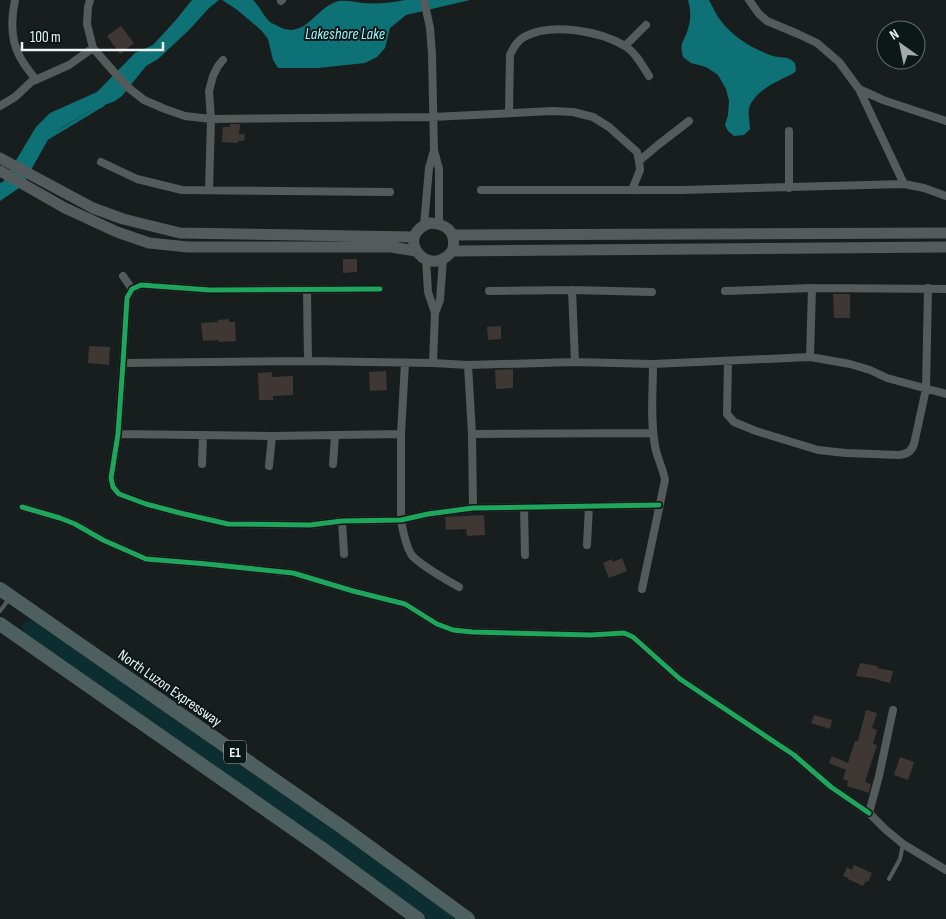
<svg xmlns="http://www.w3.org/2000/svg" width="946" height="919" font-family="'Sofia Sans Condensed',sans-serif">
	<rect width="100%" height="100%" fill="#181e1e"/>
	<path fill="#0d2e31" d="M32,620L36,621L277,789L459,919H427L270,807L26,636L23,630V625L26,622Z"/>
	<path fill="#0d7176" d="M192,0H219L209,8L189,30L158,59L146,66L122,96L115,101L94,109L66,125L50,136L22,186L0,201V183L3,182L36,127L50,113L97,92L135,53L153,45L175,21Z
		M222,0H253C259,6 262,13 267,19C269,22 273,24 276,25C305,43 315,6 339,1C347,0 355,2 362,3C376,4 392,3 405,0H470L406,15L390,28L385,48L377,57L365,63L318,68H278L273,60L268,39L261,30L236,9Z
		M688,0H709C713,7 716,15 721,21C734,38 753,49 773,56C783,59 787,55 795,63L796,71C791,76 784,77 778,81C767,86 753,96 749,108C748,114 750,123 750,129L744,135L734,136L728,131L725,125L728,115L729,101L726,89L718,75L706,67L691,63L683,57C679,43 684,42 688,29C691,19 691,10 688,0Z"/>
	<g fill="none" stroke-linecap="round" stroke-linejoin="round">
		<path stroke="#0d7176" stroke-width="3" d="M48,138L103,105"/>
	</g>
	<path fill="#3e3733" d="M121,26L134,43L120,54L107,36Z
		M230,124H240L239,134H245L244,141H238V143L222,142L223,127H230Z
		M343,259H357V272L343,273Z
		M833,294H850V318H834Z
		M229,319V322H235L236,341L219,342V340L203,341L201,323L218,322V320Z
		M501,326V339L488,340L487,327Z
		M89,346L110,347L109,365L88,363Z
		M513,369V388L496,389L495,370Z
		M386,371L387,390L370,391L369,372Z
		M272,372V377L293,376V395L273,396V400H259L258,373Z
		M484,515L485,535L467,536L466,529L446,530L445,517Z
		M622,558L627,571L609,578L603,563L612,559L613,562Z
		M860,663L878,666L877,668L893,671L890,683L877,680V679L856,676Z
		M866,710L877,713L872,728L877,730L873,744L877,745L865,782L871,784L869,793L847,786L848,781L843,779L846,770L829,763L832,756L848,763L855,741H858Z
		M814,715L832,720L830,729L811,723Z
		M900,757L914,762L908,780L894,775Z
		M854,865L872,873L868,882L866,881L863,886L848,879V878L843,876L847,867L852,870Z"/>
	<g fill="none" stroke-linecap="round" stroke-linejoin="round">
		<path stroke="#555a5a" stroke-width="4" d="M0,611L9,599
			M889,879L900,859L903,844"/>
		<path stroke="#555a5a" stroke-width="8" d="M15,0C11,19 10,39 20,57C24,65 31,73 36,80
			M90,0L88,7L87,24L93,48L114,72L130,89L144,100L165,109L185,116L211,119L432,117L553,111L573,112L593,117L609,127L637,152L639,161
			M424,0L430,28L432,54L434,150L439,169V223
			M749,0L759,14L767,21L798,34L817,43L839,62L859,89L904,184
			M281,1L282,0
			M625,46L646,25
			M859,89L883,100L946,121
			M0,106L15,97L31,82L69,65L93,48
			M509,112L510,55C513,48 517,41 524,37C551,22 600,31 625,46C636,53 642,65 649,76
			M789,131V188
			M101,162L137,179L182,190L390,192
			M209,190L211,119L209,91L213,76L218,66L223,60
			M481,190H681L904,184L924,188L946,196
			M632,190L640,170L639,161L658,145L689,121
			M424,225L429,168L434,150
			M426,259L428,292L435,313
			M123,276L132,289
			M380,289L210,290L141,285L132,289L127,298L123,363L118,434L111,478L113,487L119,494L146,504L180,513L228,524L310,525L342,521L401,520L428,514L473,508L659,505
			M307,290L308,361
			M572,290L575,362
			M489,291L572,290L652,292
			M725,291L812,288L946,289
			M810,357L812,288
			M728,361L727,414L734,422L756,431L818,450L846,453L899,455C907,454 911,452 914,444L926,389L928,288
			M123,363L308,361L433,363L468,365L575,362L653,364L810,357L850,364L870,370L887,378L946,394
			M405,363L401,434V520C403,531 405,544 411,554C417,563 448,581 459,587
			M433,363L435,313L440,300L443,259
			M468,365L472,434L473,508
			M118,434L272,436L401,434
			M472,434L653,433
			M202,464L203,435
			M333,464L335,435
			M269,466L272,436
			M22,507L60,518L75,524L103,540L146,559L207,564L293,573L353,591L405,604L437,624L453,630L472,632L591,635L624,633L633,637L680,679L794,755L831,787L869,813
			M524,507L525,555
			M342,521L344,554
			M587,545L589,506
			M642,589L665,480C663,468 657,458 655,446C650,419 653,391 653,364
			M893,710L879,776L869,813L885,829L903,844L946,870"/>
		<path stroke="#535b5c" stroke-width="11" d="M0,158L93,208L123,219L180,233L414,237
			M0,171L65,208L117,232L149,243L188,247H391L416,251
			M430,223C446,224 456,231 453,248C452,252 450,254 446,257C424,274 395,235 430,223Z
			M452,235L946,233
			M452,251L946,247"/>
		<path stroke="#4e5f5f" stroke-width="14" d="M0,589L342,827L468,919
			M0,624L321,848L418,919"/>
		<g stroke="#0c1717" stroke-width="8">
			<path id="cycleway" d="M380,289L210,290L141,285L132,289L127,298L123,363L118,434L111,478L113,487L119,494L146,504L180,513L228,524L310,525L342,521L401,520L428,514L473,508L659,505
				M22,507L60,518L75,524L103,540L146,559L207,564L293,573L353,591L405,604L437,624L453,630L472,632L591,635L624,633L633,637L680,679L794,755L831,787L869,813"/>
		</g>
		<use href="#cycleway" stroke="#20a55d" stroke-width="5"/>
	</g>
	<g text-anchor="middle" stroke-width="4" stroke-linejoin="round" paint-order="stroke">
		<rect fill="#0c1717" stroke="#aab2b3" stroke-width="1" x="224" y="740.5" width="22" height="23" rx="4"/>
		<g font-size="14" font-weight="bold" fill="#eef5f6">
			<text x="235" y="757">E1</text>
		</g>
		<g font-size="15" fill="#eef5f6" stroke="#0c1717">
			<text transform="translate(170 688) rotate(35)" y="5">North Luzon Expressway</text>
		</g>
		<g font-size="16" font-style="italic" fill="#9df2f8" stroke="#0c1717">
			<text x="345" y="39">Lakeshore Lake</text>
		</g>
	</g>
	<g transform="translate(901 45) rotate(327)"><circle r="24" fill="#0c1717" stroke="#667070"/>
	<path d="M0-4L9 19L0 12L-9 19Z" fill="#a3aaaa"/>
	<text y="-8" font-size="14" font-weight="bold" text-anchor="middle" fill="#eef5f6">N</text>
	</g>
	<path d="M22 42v8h141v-8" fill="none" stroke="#eef5f6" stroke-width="2.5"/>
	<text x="30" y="42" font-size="15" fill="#eef5f6" stroke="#0c1717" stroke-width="4" paint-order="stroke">100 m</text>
</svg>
